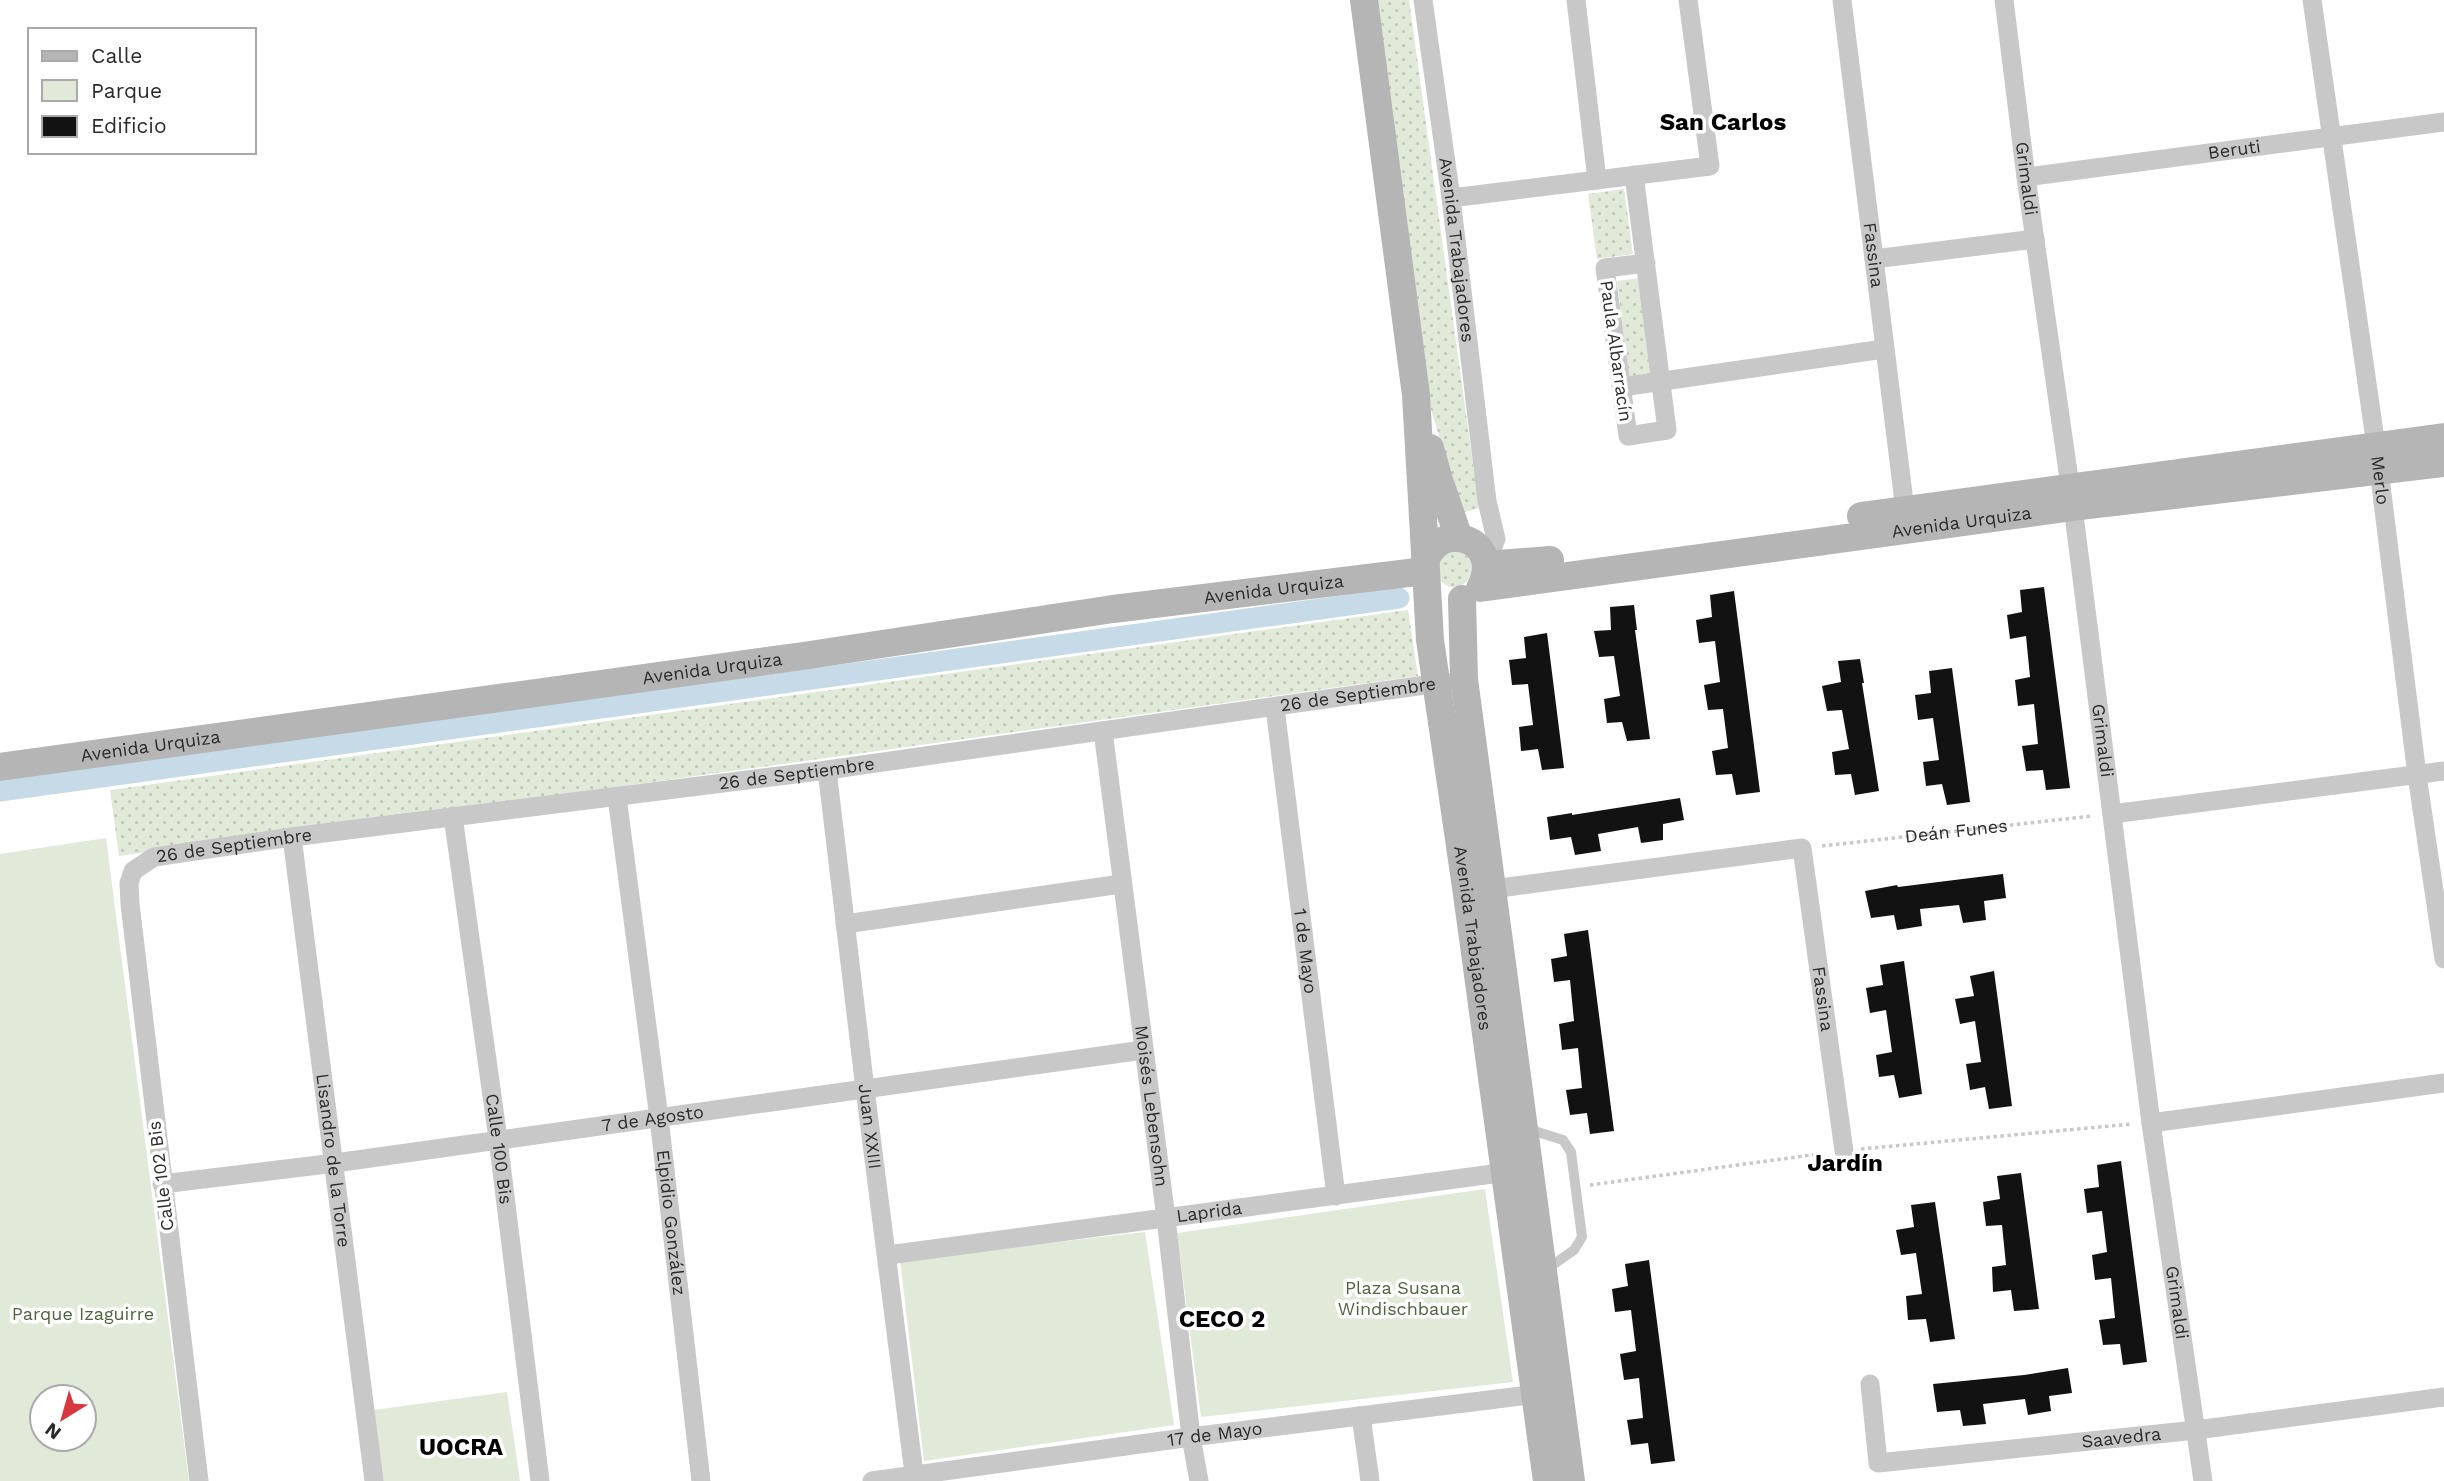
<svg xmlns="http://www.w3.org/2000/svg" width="2444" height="1481" font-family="'Work Sans',sans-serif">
	<defs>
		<pattern id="grass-dots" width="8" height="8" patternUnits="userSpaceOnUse" patternTransform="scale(1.75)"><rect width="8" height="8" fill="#e1e9d9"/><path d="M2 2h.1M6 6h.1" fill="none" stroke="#c1c8ba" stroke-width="1.8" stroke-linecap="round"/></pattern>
	</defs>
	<rect width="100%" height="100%" fill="#fff"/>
	<path fill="url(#grass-dots)" d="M1374,0H1409L1479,508L1462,513L1427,396Z
		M1624,189L1633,254L1597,259L1588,194Z
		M1640,278L1652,374L1629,377L1617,281Z
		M1436 569a18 18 0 1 1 36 0a18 18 0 1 1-36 0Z
		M1408,610L1418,676L119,856L110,790Z"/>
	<path fill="#e1e9d9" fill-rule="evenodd" d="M106,838L189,1481H0V854ZM84,1397V1439H42V1397Z
		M1485,1189L1513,1382L1201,1417L1177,1233Z
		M1145,1232L1174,1425L924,1461L900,1260Z
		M507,1392L520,1481H376L366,1411Z"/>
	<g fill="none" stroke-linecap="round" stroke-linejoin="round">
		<path stroke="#c6dae8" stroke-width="21" d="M0,791L1399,598"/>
	</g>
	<path fill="#121212" d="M2044,587L2070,788L2046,790L2043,770L2026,771L2022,746L2038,744L2034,704L2018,706L2015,680L2030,677L2026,636L2010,639L2007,615L2022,612L2020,590Z
		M1734,591L1760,792L1736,795L1732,774L1716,775L1712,751L1728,748L1723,709L1708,710L1704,685L1720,682L1715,641L1699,643L1696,620L1712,617L1710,595Z
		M1634,605L1637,630H1635L1650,739L1627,741L1622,722L1607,723L1604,699L1620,696L1614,656L1599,657L1594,631L1611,630L1610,607Z
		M1547,633L1564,768L1542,770L1538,749L1521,751L1519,727L1533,725L1528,684L1512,685L1509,660L1526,658L1524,637Z
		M1860,659L1864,683H1862L1879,791L1855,795L1851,774L1835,775L1832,752L1849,749L1842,710L1827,711L1822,686L1841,682L1838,661Z
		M1952,668L1970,802L1947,805L1942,784L1926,786L1923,762L1939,760L1933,718L1918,720L1915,695L1931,693L1929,671Z
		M1680,798L1684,820L1663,824V840L1641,843L1638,827L1598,834L1601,851L1575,855L1571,837L1550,840L1547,817L1572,813V815Z
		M2003,874L2006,898L1984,901L1986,920L1963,923L1959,905L1920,909L1922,926L1897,930L1894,915L1871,918L1865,891L1897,885L1898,887Z
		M1588,930L1614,1131L1590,1134L1587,1113L1570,1115L1566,1090L1582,1088L1578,1048L1562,1050L1559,1024L1574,1021L1570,980L1554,982L1551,959L1567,956L1564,934Z
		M1904,961L1922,1094L1899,1098L1894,1075L1879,1077L1876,1055L1892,1052L1886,1010L1870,1013L1866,988L1883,985L1880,965Z
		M1994,971L2012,1106L1989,1109L1985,1087L1970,1090L1966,1064L1981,1062L1975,1021L1960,1024L1955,999L1974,996L1970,976Z
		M2121,1161L2147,1362L2123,1365L2120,1344L2103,1345L2099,1320L2115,1318L2111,1278L2095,1280L2092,1255L2107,1252L2102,1211L2087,1213L2084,1189L2099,1187L2097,1165Z
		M2021,1173L2039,1309L2014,1311L2011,1290L1993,1292L1992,1267L2006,1265L2002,1225L1986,1226L1983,1202L2000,1199L1997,1176Z
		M1935,1202L1955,1339L1930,1342L1926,1319L1908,1320L1906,1296L1922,1294L1916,1253L1901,1255L1896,1230L1914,1227L1911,1205Z
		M1649,1260L1675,1461L1651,1464L1648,1443L1631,1445L1627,1420L1643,1418L1639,1378L1624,1380L1620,1354L1636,1351L1631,1310L1615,1312L1612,1289L1628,1286L1625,1264Z
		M2068,1368L2072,1393L2049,1396L2051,1411L2028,1415L2025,1399L1983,1404L1986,1424L1963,1426L1960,1410L1937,1412L1933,1384L2024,1375Z"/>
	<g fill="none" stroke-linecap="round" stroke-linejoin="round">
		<g stroke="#c8c8c8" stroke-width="3.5" stroke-dasharray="3.5 3.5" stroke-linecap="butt">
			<path id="s1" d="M1822,846L2092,816"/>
			<path d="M1861,1149L2132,1124"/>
			<path d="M1590,1185L1826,1153"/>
		</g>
		<path stroke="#c8c8c8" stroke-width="10" d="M1528,1129L1563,1140L1571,1152L1582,1237L1574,1250L1547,1269"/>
		<g stroke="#c8c8c8" stroke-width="19">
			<path id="s2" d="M1423,0L1451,198L1487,501L1496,539L1486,564"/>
			<path d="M1576,0L1597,180"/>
			<path id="s3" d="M1842,0L1905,510"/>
			<path id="s4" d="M2004,0L2026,177L2073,507L2151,1123L2203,1481"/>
			<path id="s5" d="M2312,0L2376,446L2417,775L2444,959"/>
			<path d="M1634,175L1667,430L1628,436L1605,268L1646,263"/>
			<path id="s6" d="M2026,177L2444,122"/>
			<path d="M1451,198L1710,166L1688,0"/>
			<path d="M1874,259L2035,239"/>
			<path d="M1622,387L1884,349"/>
			<path id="s7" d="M1275,708L1336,1196"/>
			<path id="s8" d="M1103,731L1166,1218L1191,1437L1199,1481"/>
			<path id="s9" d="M827,770L865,1089L915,1481"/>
			<path id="s10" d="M617,797L659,1118L701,1481"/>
			<path d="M2112,814L2444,771"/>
			<path id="s11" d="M453,816L498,1139L540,1481"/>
			<path id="s12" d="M292,837L374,1481"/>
			<path id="s13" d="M1481,888L1492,889L1802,848L1844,1151"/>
			<path d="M845,924L1121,884"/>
			<path d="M2151,1123L2444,1083"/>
			<path id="s14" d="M162,1184L335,1163L1143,1050"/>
			<path id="s15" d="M888,1255L1515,1171"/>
			<path id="s16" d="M1870,1384L1878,1463L2196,1430L2444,1397"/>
			<path d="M1361,1416L1370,1481"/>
			<path id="s17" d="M199,1481L130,904L129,883L133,871L154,857L292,837L827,770L1446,682"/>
			<path id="s18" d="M872,1481L1191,1437L1545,1393"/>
		</g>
		<g stroke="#b5b5b5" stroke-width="28">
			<path id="s19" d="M1364,0L1416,395L1430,640L1466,887L1547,1481"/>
			<path d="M1430,448L1439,480L1459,538"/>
			<path d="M1861,516L2444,437"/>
			<path d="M1486,565L1550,560"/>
			<path d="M1424,566C1436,517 1500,538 1483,582"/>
			<path id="s20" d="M1480,588L2073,507L2444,463"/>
			<path d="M1462,599L1464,679L1571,1481"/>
			<path id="s21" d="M0,767L803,656L1113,609L1425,571"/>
		</g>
	</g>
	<g text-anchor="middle" stroke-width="7" stroke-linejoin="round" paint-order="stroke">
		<g font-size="18" fill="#2b2b2b" stroke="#fff">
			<text dy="6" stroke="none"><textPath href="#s6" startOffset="210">Beruti</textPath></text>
			<text dy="6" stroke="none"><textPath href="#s4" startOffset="180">Grimaldi</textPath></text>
			<text dy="6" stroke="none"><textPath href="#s2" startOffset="252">Avenida Trabajadores</textPath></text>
			<text dy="6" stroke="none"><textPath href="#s3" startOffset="257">Fassina</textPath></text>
			<text transform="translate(1616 351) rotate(82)" y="6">Paula Albarracín</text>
			<text dy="6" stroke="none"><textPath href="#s5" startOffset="485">Merlo</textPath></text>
			<text dy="6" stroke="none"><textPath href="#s20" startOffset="486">Avenida Urquiza</textPath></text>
			<text dy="6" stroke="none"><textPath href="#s21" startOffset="1286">Avenida Urquiza</textPath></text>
			<text dy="6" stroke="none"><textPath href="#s21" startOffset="719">Avenida Urquiza</textPath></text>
			<text dy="6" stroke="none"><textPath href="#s17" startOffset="1855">26 de Septiembre</textPath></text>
			<text dy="6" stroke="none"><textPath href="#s4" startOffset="747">Grimaldi</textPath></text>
			<text dy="6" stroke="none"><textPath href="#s21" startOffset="152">Avenida Urquiza</textPath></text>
			<text dy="6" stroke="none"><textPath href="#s17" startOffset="1288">26 de Septiembre</textPath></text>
			<text dy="6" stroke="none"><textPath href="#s1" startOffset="135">Deán Funes</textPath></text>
			<text dy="6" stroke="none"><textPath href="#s17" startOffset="721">26 de Septiembre</textPath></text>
			<text dy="6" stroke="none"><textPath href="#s19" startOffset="945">Avenida Trabajadores</textPath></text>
			<text dy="6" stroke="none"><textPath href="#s7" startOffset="245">1 de Mayo</textPath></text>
			<text dy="6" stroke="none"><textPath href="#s13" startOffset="476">Fassina</textPath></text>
			<text dy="6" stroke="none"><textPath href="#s8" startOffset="378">Moisés Lebensohn</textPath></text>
			<text dy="6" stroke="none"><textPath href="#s14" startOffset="495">7 de Agosto</textPath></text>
			<text dy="6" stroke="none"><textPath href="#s9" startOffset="359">Juan XXIII</textPath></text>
			<text dy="6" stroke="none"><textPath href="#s11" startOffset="336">Calle 100 Bis</textPath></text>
			<text dy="6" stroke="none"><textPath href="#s12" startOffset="326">Lisandro de la Torre</textPath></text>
			<text transform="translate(161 1176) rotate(-97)" y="6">Calle 102 Bis</text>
			<text dy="6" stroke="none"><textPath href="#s15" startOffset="324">Laprida</textPath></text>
			<text dy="6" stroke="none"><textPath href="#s10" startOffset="429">Elpidio González</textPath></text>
			<text dy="6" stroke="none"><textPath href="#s4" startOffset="1314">Grimaldi</textPath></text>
			<text dy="6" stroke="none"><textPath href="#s18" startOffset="346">17 de Mayo</textPath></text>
			<text dy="6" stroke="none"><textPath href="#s16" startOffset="324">Saavedra</textPath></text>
		</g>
		<g font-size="18" fill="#4e643c" stroke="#fff">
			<text x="1403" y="1294">Plaza Susana<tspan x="1403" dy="21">Windischbauer</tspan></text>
			<text x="83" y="1320">Parque Izaguirre</text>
		</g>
		<g font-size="24" font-weight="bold" fill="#000" stroke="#fff">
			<text x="1723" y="130">San Carlos</text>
			<text x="1845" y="1171">Jardín</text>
			<text x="1222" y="1327">CECO 2</text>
			<text x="461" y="1455">UOCRA</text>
		</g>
	</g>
	<rect x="28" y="28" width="228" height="126" fill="#ffffff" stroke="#aaaaaa" stroke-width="2"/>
	<rect x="42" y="51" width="35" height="10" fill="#b5b5b5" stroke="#aaaaaa" stroke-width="2"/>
	<text x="91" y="63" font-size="21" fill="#2b2b2b">Calle</text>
	<rect x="42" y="80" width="35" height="21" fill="#e1e9d9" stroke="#aaaaaa" stroke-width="2"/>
	<text x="91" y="98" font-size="21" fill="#2b2b2b">Parque</text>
	<rect x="42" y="116" width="35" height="21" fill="#121212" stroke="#aaaaaa" stroke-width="2"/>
	<text x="91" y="133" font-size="21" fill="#2b2b2b">Edificio</text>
	<g transform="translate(63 1418) rotate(217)"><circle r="33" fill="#ffffff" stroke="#aaaaaa" stroke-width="2"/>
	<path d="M0-5L12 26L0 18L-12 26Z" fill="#d9373f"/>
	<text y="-10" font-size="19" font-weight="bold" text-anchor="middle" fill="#2b2b2b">N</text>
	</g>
</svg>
